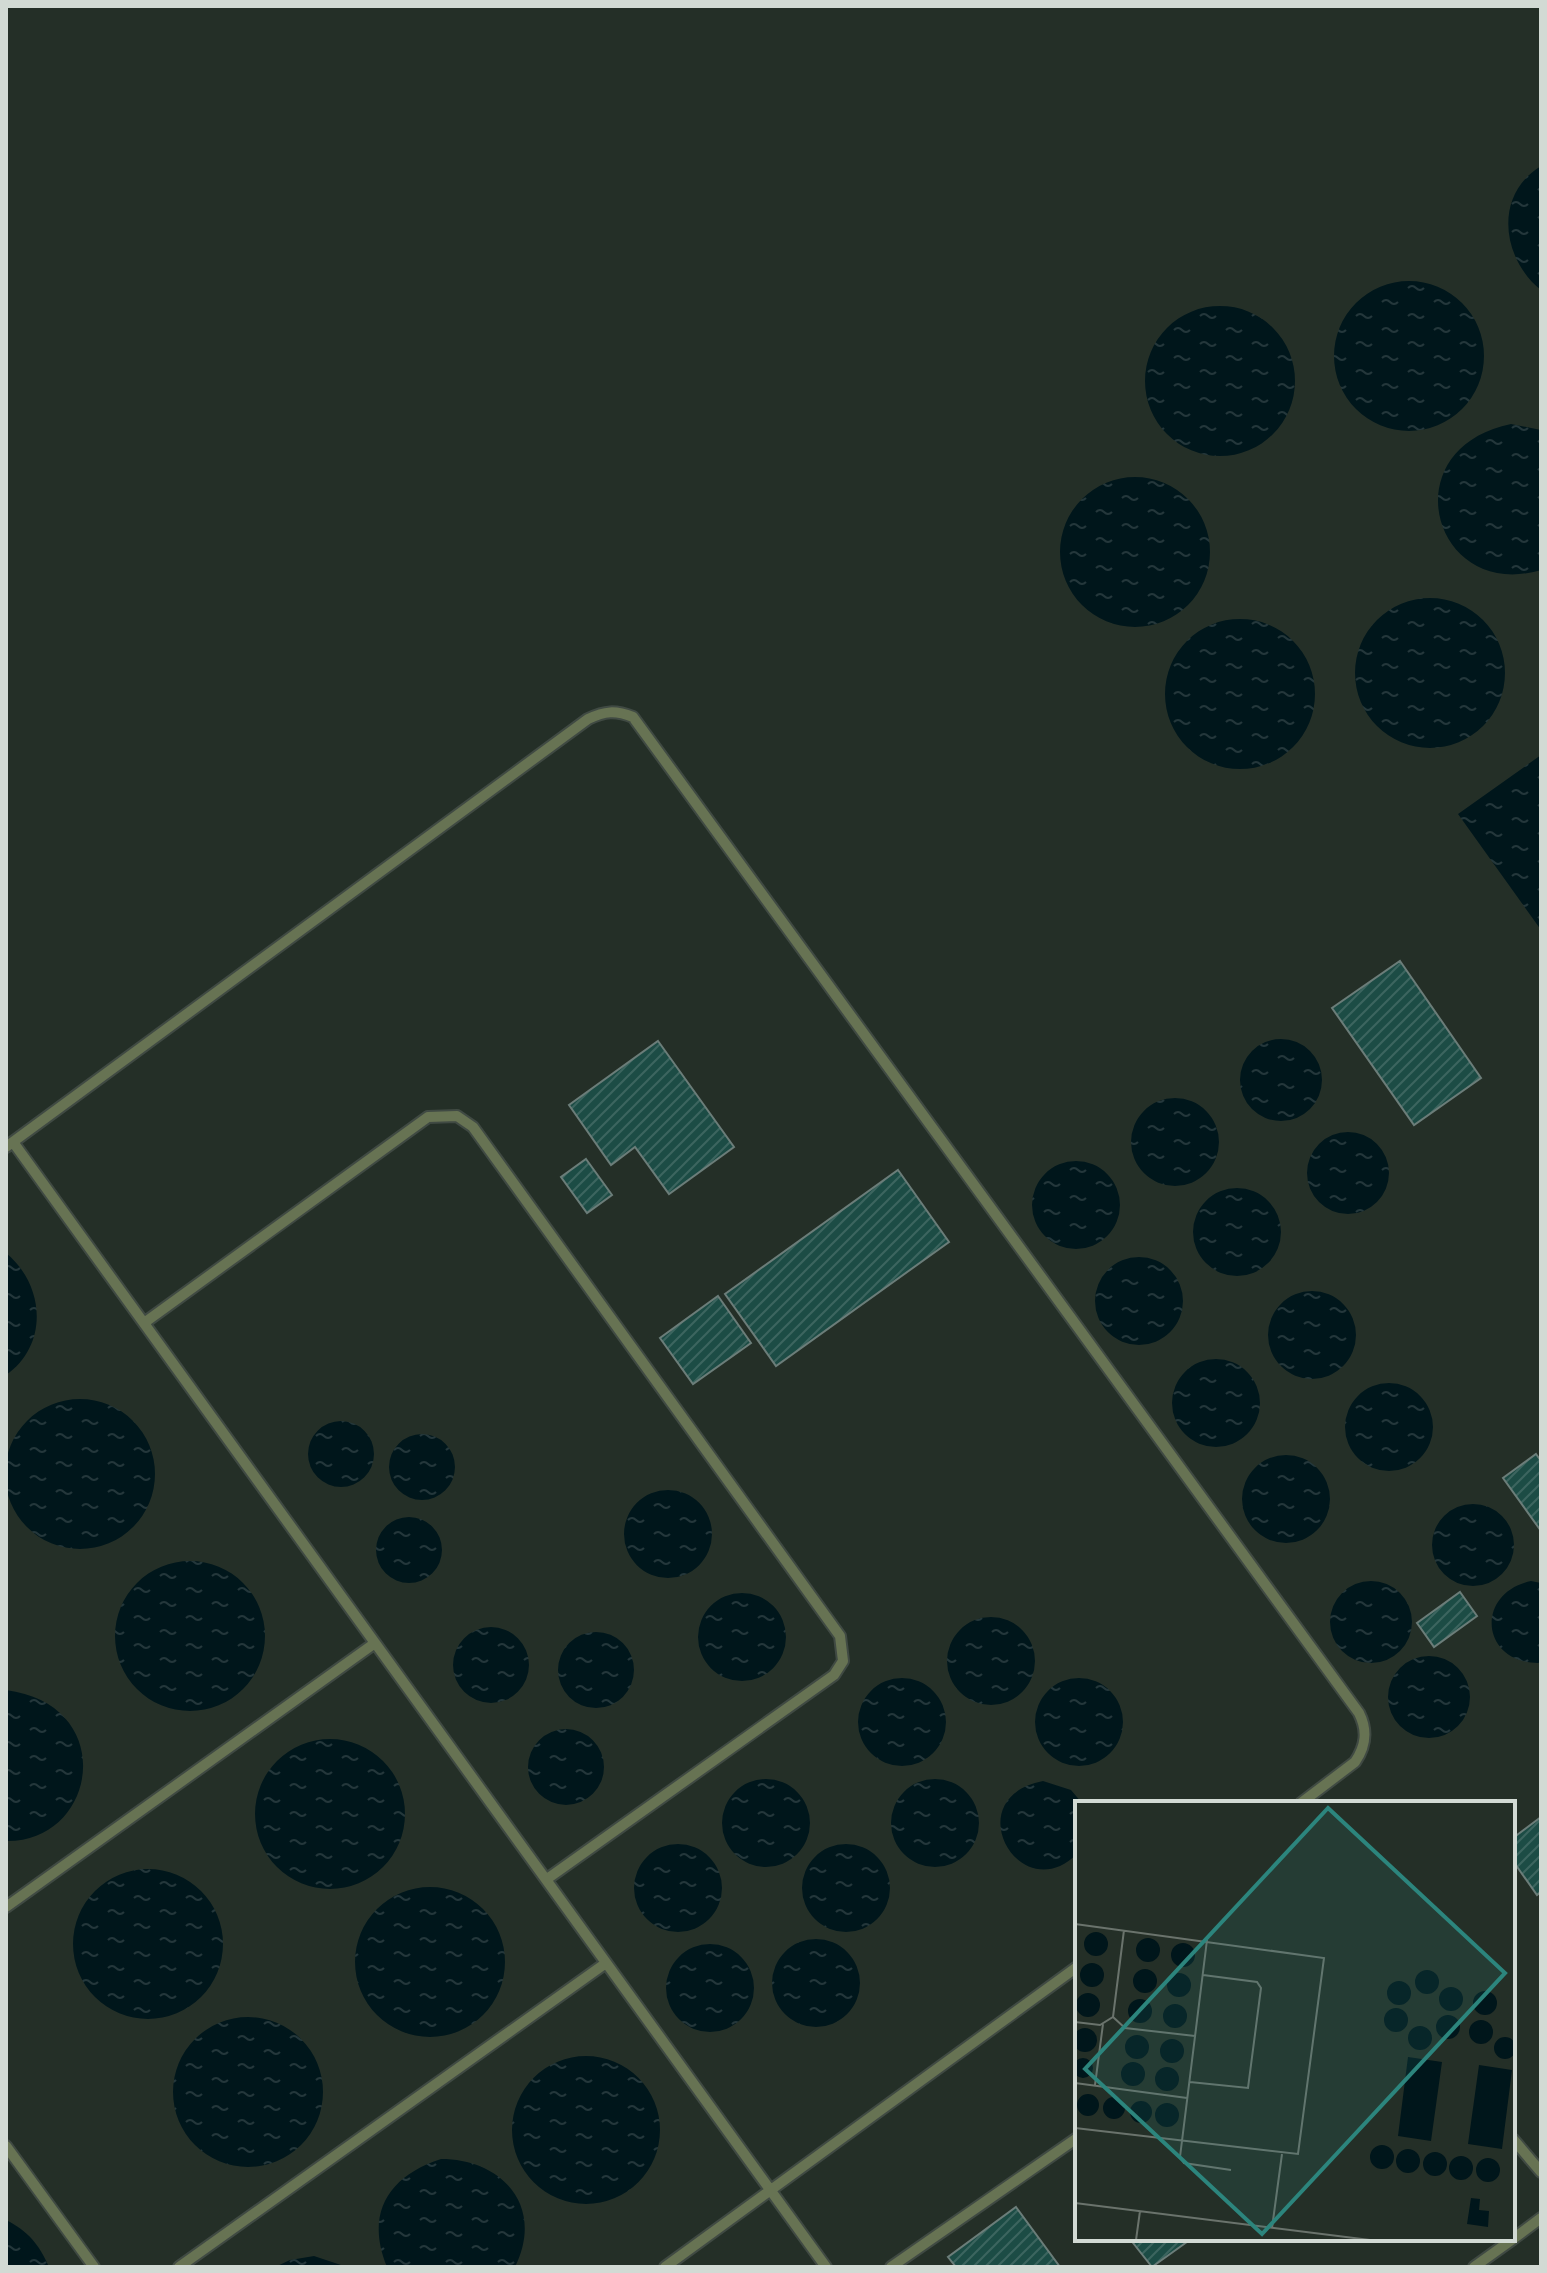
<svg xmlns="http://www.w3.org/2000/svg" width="1547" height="2273" font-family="Poppins,sans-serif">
	<defs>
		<pattern id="water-ripples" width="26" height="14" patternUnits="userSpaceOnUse" patternTransform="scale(2)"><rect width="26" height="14" fill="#00161b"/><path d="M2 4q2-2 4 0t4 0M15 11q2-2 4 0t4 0" fill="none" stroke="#24373b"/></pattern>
		<pattern id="building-hatch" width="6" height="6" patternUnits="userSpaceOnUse" patternTransform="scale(2)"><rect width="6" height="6" fill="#1c4c45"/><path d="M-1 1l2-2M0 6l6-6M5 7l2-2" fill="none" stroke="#3c655f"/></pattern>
	</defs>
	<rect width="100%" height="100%" fill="#242f27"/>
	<path fill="url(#water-ripples)" d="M1541,166V290C1502,259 1493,195 1541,166Z
		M1334 356a75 75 0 1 1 150 0a75 75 0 1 1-150 0Z
		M1145 381a75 75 0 1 1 150 0a75 75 0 1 1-150 0Z
		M1511,424L1541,430V570C1433,602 1390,449 1511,424Z
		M1060 552a75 75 0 1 1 150 0a75 75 0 1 1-150 0Z
		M1355 673a75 75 0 1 1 150 0a75 75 0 1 1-150 0Z
		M1165 694a75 75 0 1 1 150 0a75 75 0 1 1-150 0Z
		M1541,755V930L1458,814Z
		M1240 1080a41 41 0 1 1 82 0a41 41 0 1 1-82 0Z
		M1131 1142a44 44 0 1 1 88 0a44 44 0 1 1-88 0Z
		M1307 1173a41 41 0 1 1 82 0a41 41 0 1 1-82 0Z
		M1032 1205a44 44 0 1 1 88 0a44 44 0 1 1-88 0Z
		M1193 1232a44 44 0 1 1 88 0a44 44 0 1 1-88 0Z
		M6,1253C45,1285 49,1345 6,1375Z
		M1095 1301a44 44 0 1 1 88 0a44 44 0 1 1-88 0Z
		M1268 1335a44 44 0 1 1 88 0a44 44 0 1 1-88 0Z
		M1172 1403a44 44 0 1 1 88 0a44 44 0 1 1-88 0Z
		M1345 1427a44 44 0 1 1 88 0a44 44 0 1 1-88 0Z
		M5 1474a75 75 0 1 1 150 0a75 75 0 1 1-150 0Z
		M308 1454a33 33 0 1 1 66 0a33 33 0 1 1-66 0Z
		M389 1467a33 33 0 1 1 66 0a33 33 0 1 1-66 0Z
		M1242 1499a44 44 0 1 1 88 0a44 44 0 1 1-88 0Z
		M624 1534a44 44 0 1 1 88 0a44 44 0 1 1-88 0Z
		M1432 1545a41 41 0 1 1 82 0a41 41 0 1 1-82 0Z
		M376 1550a33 33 0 1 1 66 0a33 33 0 1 1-66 0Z
		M115 1636a75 75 0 1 1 150 0a75 75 0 1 1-150 0Z
		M1531,1581L1541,1583V1662L1538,1663C1480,1662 1475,1593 1531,1581Z
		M1330 1622a41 41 0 1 1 82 0a41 41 0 1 1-82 0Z
		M698 1637a44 44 0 1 1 88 0a44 44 0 1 1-88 0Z
		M947 1661a44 44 0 1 1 88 0a44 44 0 1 1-88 0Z
		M453 1665a38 38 0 1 1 76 0a38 38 0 1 1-76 0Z
		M558 1670a38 38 0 1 1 76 0a38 38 0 1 1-76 0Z
		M1388 1697a41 41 0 1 1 82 0a41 41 0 1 1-82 0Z
		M858 1722a44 44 0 1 1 88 0a44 44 0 1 1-88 0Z
		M1035 1722a44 44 0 1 1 88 0a44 44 0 1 1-88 0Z
		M6,1690C120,1705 97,1843 6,1841Z
		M528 1767a38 38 0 1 1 76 0a38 38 0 1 1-76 0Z
		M255 1814a75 75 0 1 1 150 0a75 75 0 1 1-150 0Z
		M722 1823a44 44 0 1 1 88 0a44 44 0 1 1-88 0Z
		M891 1823a44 44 0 1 1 88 0a44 44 0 1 1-88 0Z
		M1043,1781L1071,1790L1082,1803H1077V1854C1020,1910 956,1798 1043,1781Z
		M634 1888a44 44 0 1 1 88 0a44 44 0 1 1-88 0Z
		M802 1888a44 44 0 1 1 88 0a44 44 0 1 1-88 0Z
		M73 1944a75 75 0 1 1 150 0a75 75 0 1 1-150 0Z
		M355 1962a75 75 0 1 1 150 0a75 75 0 1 1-150 0Z
		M772 1983a44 44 0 1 1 88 0a44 44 0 1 1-88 0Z
		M666 1988a44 44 0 1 1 88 0a44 44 0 1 1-88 0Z
		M173 2092a75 75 0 1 1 150 0a75 75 0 1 1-150 0Z
		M512 2130a74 74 0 1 1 148 0a74 74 0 1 1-148 0Z
		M441,2159C502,2159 545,2206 515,2267H387C365,2214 388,2176 441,2159Z
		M6,2220C28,2231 39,2244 49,2267H6Z
		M314,2256L347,2267H275L290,2260Z"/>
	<path fill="url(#building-hatch)" stroke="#6b7d79" stroke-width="2" d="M1400,961L1481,1078L1414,1125L1332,1008Z
		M658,1041L734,1147L669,1194L635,1147L611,1165L569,1105Z
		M586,1159L612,1195L587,1213L561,1177Z
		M898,1170L949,1242L776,1366L725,1294Z
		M718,1296L751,1343L693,1384L660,1338Z
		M1536,1454L1541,1461V1531L1503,1478Z
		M1460,1592L1477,1616L1434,1647L1417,1623Z
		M1541,1817V1892L1537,1895L1513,1861V1838Z
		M1016,2207L1060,2267H956L948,2257Z
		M1130,2239H1191L1152,2267Z"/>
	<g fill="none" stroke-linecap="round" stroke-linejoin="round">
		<g stroke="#404a43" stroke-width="14">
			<path id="lane" d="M13,1142L826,2267
				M6,1147L588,719C605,711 615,710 633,717L1359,1713C1368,1731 1366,1746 1355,1762L1301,1803
				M144,1323L428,1117L457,1116L473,1127L840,1636L843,1661L834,1675L547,1879
				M6,1907L375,1643
				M1513,2139L1541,2172
				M6,2146L94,2267
				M1513,2239L1541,2218
				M179,2267L606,1963
				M665,2267L1077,1967
				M891,2267L1077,2138
				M1474,2267L1513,2239"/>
		</g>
		<use href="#lane" stroke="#677353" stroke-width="10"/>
	</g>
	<g transform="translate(1075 1801)">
		<rect width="440" height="440" fill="#242f27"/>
		<path d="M9 143a12 12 0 1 1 24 0a12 12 0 1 1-24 0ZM61 149a12 12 0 1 1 24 0a12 12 0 1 1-24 0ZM96 154a12 12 0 1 1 24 0a12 12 0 1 1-24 0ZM5 174a12 12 0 1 1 24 0a12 12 0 1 1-24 0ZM58 180a12 12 0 1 1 24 0a12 12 0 1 1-24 0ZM340 181a12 12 0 1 1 24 0a12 12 0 1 1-24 0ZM92 184a12 12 0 1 1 24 0a12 12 0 1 1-24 0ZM312 192a12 12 0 1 1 24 0a12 12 0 1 1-24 0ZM364 198a12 12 0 1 1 24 0a12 12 0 1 1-24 0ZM398 202a12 12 0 1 1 24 0a12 12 0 1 1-24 0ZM1 204a12 12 0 1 1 24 0a12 12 0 1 1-24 0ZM53 210a12 12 0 1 1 24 0a12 12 0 1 1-24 0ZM88 215a12 12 0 1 1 24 0a12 12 0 1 1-24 0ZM309 219a12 12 0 1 1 24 0a12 12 0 1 1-24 0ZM361 226a12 12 0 1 1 24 0a12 12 0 1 1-24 0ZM394 231a12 12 0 1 1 24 0a12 12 0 1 1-24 0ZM333 237a12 12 0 1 1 24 0a12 12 0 1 1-24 0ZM-2 239a12 12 0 1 1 24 0a12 12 0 1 1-24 0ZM50 246a12 12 0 1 1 24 0a12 12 0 1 1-24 0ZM419 247a11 11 0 1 1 22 0a11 11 0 1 1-22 0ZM85 250a12 12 0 1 1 24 0a12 12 0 1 1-24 0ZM333,256L367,261L356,340L323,335ZM-2 267a10 10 0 1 1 20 0a10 10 0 1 1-20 0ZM46 273a12 12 0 1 1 24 0a12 12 0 1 1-24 0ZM404,264L437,269L427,348L393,343ZM80 278a12 12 0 1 1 24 0a12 12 0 1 1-24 0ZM2 304a11 11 0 1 1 22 0a11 11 0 1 1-22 0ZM28 307a11 11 0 1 1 22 0a11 11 0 1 1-22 0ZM55 311a11 11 0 1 1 22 0a11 11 0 1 1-22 0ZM80 314a12 12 0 1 1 24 0a12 12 0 1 1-24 0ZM295 356a12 12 0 1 1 24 0a12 12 0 1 1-24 0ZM321 360a12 12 0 1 1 24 0a12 12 0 1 1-24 0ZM348 363a12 12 0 1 1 24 0a12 12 0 1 1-24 0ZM374 367a12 12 0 1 1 24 0a12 12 0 1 1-24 0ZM401 369a12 12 0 1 1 24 0a12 12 0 1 1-24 0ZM396,397L405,398L404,409L414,410L413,426L392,423Z" fill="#00161b"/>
		<path fill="none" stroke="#6a736c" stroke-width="2" d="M0,123L249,157L223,353L0,327M132,139L105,356L109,362L156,369M38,216L49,129M0,221L25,224L38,216L50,227L120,235M115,281L173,287L186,187L182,181L128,174M0,282L112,297M20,284L28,223M0,402L295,439M197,427L207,353M61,439L65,410"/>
		<path fill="#2c857d" fill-opacity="0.15" stroke="#2c857d" stroke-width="4" d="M253,7L430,172L187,433L10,268Z"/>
		<rect width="440" height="440" fill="none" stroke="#d2dad4" stroke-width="4"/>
	</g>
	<rect width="1547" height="2273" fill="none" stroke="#d2dad4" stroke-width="16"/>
</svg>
